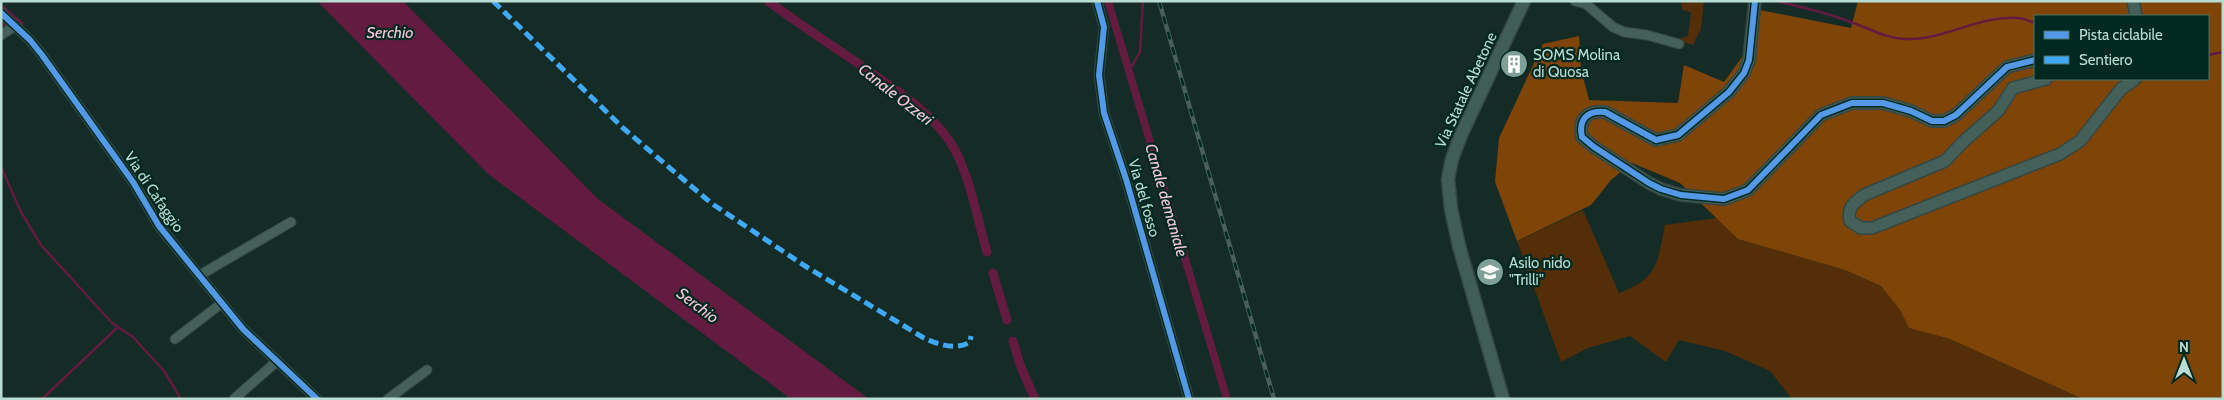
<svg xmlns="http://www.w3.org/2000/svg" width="2224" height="400" font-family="Cabin,sans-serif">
	<rect width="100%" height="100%" fill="#142b26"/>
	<path fill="#532e09" d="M1681,1H1704L1701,29L1693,45L1675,40L1688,36L1691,12L1682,10Z
		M1583,210L1619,293C1659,278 1657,263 1665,225L1717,218L1738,239L1845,270L1881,286L1900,310L1909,328L1950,339L2083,399H1792L1770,371L1725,351L1679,340L1666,362L1630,336L1588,348L1561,362L1517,241Z"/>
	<path fill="#7f4407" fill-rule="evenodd" d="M1858,1H2223V399H2083L1950,339L1909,328L1900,310L1881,286L1845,270L1738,239L1680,183L1632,163L1611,180L1591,205L1517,241L1495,182L1499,138L1543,44L1579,36L1581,69L1589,100L1678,103L1684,65L1724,82L1745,53L1750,8L1851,28ZM2035,16H2208V79H2035Z"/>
	<path fill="#631c40" d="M317,1H403L598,199L869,399H791L488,174Z
		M1104,1H1112L1231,399H1223Z"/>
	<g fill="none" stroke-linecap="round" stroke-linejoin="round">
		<path stroke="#631c40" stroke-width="2.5" d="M1776,1C1801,7 1829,13 1853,23C1871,29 1885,38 1904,39C1943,41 1979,15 2017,18C2023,18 2029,21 2035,23
			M1,5L23,24
			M1,22L5,26L1,28
			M2208,55L2223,52
			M1130,69L1140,52L1143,1
			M1,167L21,212L41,245L112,323L133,337L164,371L181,399
			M42,399L118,327"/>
		<path stroke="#631c40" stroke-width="9" d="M768,1C797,22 826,42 856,62C890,87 934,111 955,150C971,181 977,218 987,252
			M993,273L1007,320
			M1013,341L1020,365L1035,399"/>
		<g stroke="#344743" stroke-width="11">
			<path id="minor" d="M1097,1L1104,27L1099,75L1104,113L1126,179L1189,399
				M1575,1L1586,4L1613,27L1624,32L1647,35L1679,44
				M1,13L30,40L42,55L133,182L159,226L243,329L317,399
				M1,35L15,26
				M200,275L291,222
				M175,339L222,303
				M234,399L276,362
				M388,399L427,370"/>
		</g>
		<g stroke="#344743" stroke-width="14">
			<path id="tertiary" d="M1755,1L1749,60L1744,73L1729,92L1678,135L1656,140L1605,112C1588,110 1578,119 1582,137L1594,147L1649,183L1661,189L1681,195L1724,199L1748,190L1821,115L1852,103H1883L1911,111L1932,121H1944L1956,115L2007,67L2035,60
				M2133,1L2136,16
				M2046,79L2013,88L1998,111L1963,142L1945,161L1864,195C1854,203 1847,207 1850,221L1861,228H1872L2060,154L2080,141L2121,89L2135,79"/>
		</g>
		<g stroke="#344743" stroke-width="15">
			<path id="secondary" d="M1503,399L1459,246L1451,209L1448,179L1452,159L1461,135L1524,1"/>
		</g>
		<use href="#minor" stroke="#446059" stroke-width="9"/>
		<use href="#tertiary" stroke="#446059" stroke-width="11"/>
		<use href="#secondary" stroke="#405e57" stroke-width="12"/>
		<g stroke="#486059" stroke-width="4.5">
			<path id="rail" d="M1159,1L1274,399"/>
		</g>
		<use href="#rail" stroke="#002a21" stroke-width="2.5" stroke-dasharray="8" stroke-linecap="butt"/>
		<path stroke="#3fa9f5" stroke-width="5" stroke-dasharray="10 5" stroke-linecap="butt" d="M493,1L623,128L711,203L805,266L924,338C937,344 956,351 970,342L971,336"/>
		<g stroke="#002a21" stroke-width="9">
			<path id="cycleway" d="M1097,1L1104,27L1099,75L1104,113L1126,179L1189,399
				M1755,1L1749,60L1744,73L1729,92L1678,135L1656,140L1605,112C1588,110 1578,119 1582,137L1594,147L1649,183L1661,189L1681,195L1724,199L1748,190L1821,115L1852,103H1883L1911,111L1932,121H1944L1956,115L2007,67L2035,60
				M1,13L30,40L42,55L133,182L159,226L243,329L317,399"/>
		</g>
		<use href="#cycleway" stroke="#5399e6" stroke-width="6"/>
	</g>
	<defs>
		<g id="building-disc" transform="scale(1.4375)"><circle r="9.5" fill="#809f96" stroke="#002a21"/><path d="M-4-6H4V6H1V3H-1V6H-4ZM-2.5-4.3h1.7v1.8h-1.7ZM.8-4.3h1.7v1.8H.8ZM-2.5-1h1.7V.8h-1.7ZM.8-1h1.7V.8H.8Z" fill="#fff"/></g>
		<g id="school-disc" transform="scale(1.4375)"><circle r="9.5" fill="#809f96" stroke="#002a21"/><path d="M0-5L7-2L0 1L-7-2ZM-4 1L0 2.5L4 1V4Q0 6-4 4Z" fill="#fff"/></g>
	</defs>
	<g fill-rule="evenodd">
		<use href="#building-disc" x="1514" y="64"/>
		<use href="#school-disc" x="1490" y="272"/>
	</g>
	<g text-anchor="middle" stroke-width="4.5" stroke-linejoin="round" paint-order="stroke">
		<g font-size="15" fill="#baddd3" stroke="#002a21" text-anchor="start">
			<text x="1533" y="60">SOMS Molina<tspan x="1533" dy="17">di Quosa</tspan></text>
			<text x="1509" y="268">Asilo nido<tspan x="1509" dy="17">"Trilli"</tspan></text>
		</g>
		<g font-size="15" fill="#baddd3" stroke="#002a21">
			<text transform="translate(1466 90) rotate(-65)" y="5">Via Statale Abetone</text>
			<text transform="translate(154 192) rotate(56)" y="5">Via di Cafaggio</text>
			<text transform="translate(1144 198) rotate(74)" y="5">Via del fosso</text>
		</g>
		<g font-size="16" font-style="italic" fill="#f9c8da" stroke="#002a21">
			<text x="390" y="38">Serchio</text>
			<text transform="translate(896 94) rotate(38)" y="6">Canale Ozzeri</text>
			<text transform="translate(1167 200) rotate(74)" y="6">Canale demaniale</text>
			<text transform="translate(698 305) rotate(37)" y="6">Serchio</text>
		</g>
	</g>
	<rect width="2224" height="400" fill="none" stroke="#baddd3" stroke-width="5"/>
	<rect x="2034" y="15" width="175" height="65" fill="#002a21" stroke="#4a7268"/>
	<rect x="2044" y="31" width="25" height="8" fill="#5399e6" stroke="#4a7268"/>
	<text x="2079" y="40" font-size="15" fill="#baddd3">Pista ciclabile</text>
	<rect x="2044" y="56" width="25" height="8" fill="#3fa9f5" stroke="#4a7268"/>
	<text x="2079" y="65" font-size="15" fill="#baddd3">Sentiero</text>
	<g transform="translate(2184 360)" stroke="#002a21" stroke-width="4" paint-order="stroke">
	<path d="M0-4L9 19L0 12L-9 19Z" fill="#baddd3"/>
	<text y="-8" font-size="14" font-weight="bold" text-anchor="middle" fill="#baddd3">N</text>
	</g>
</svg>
